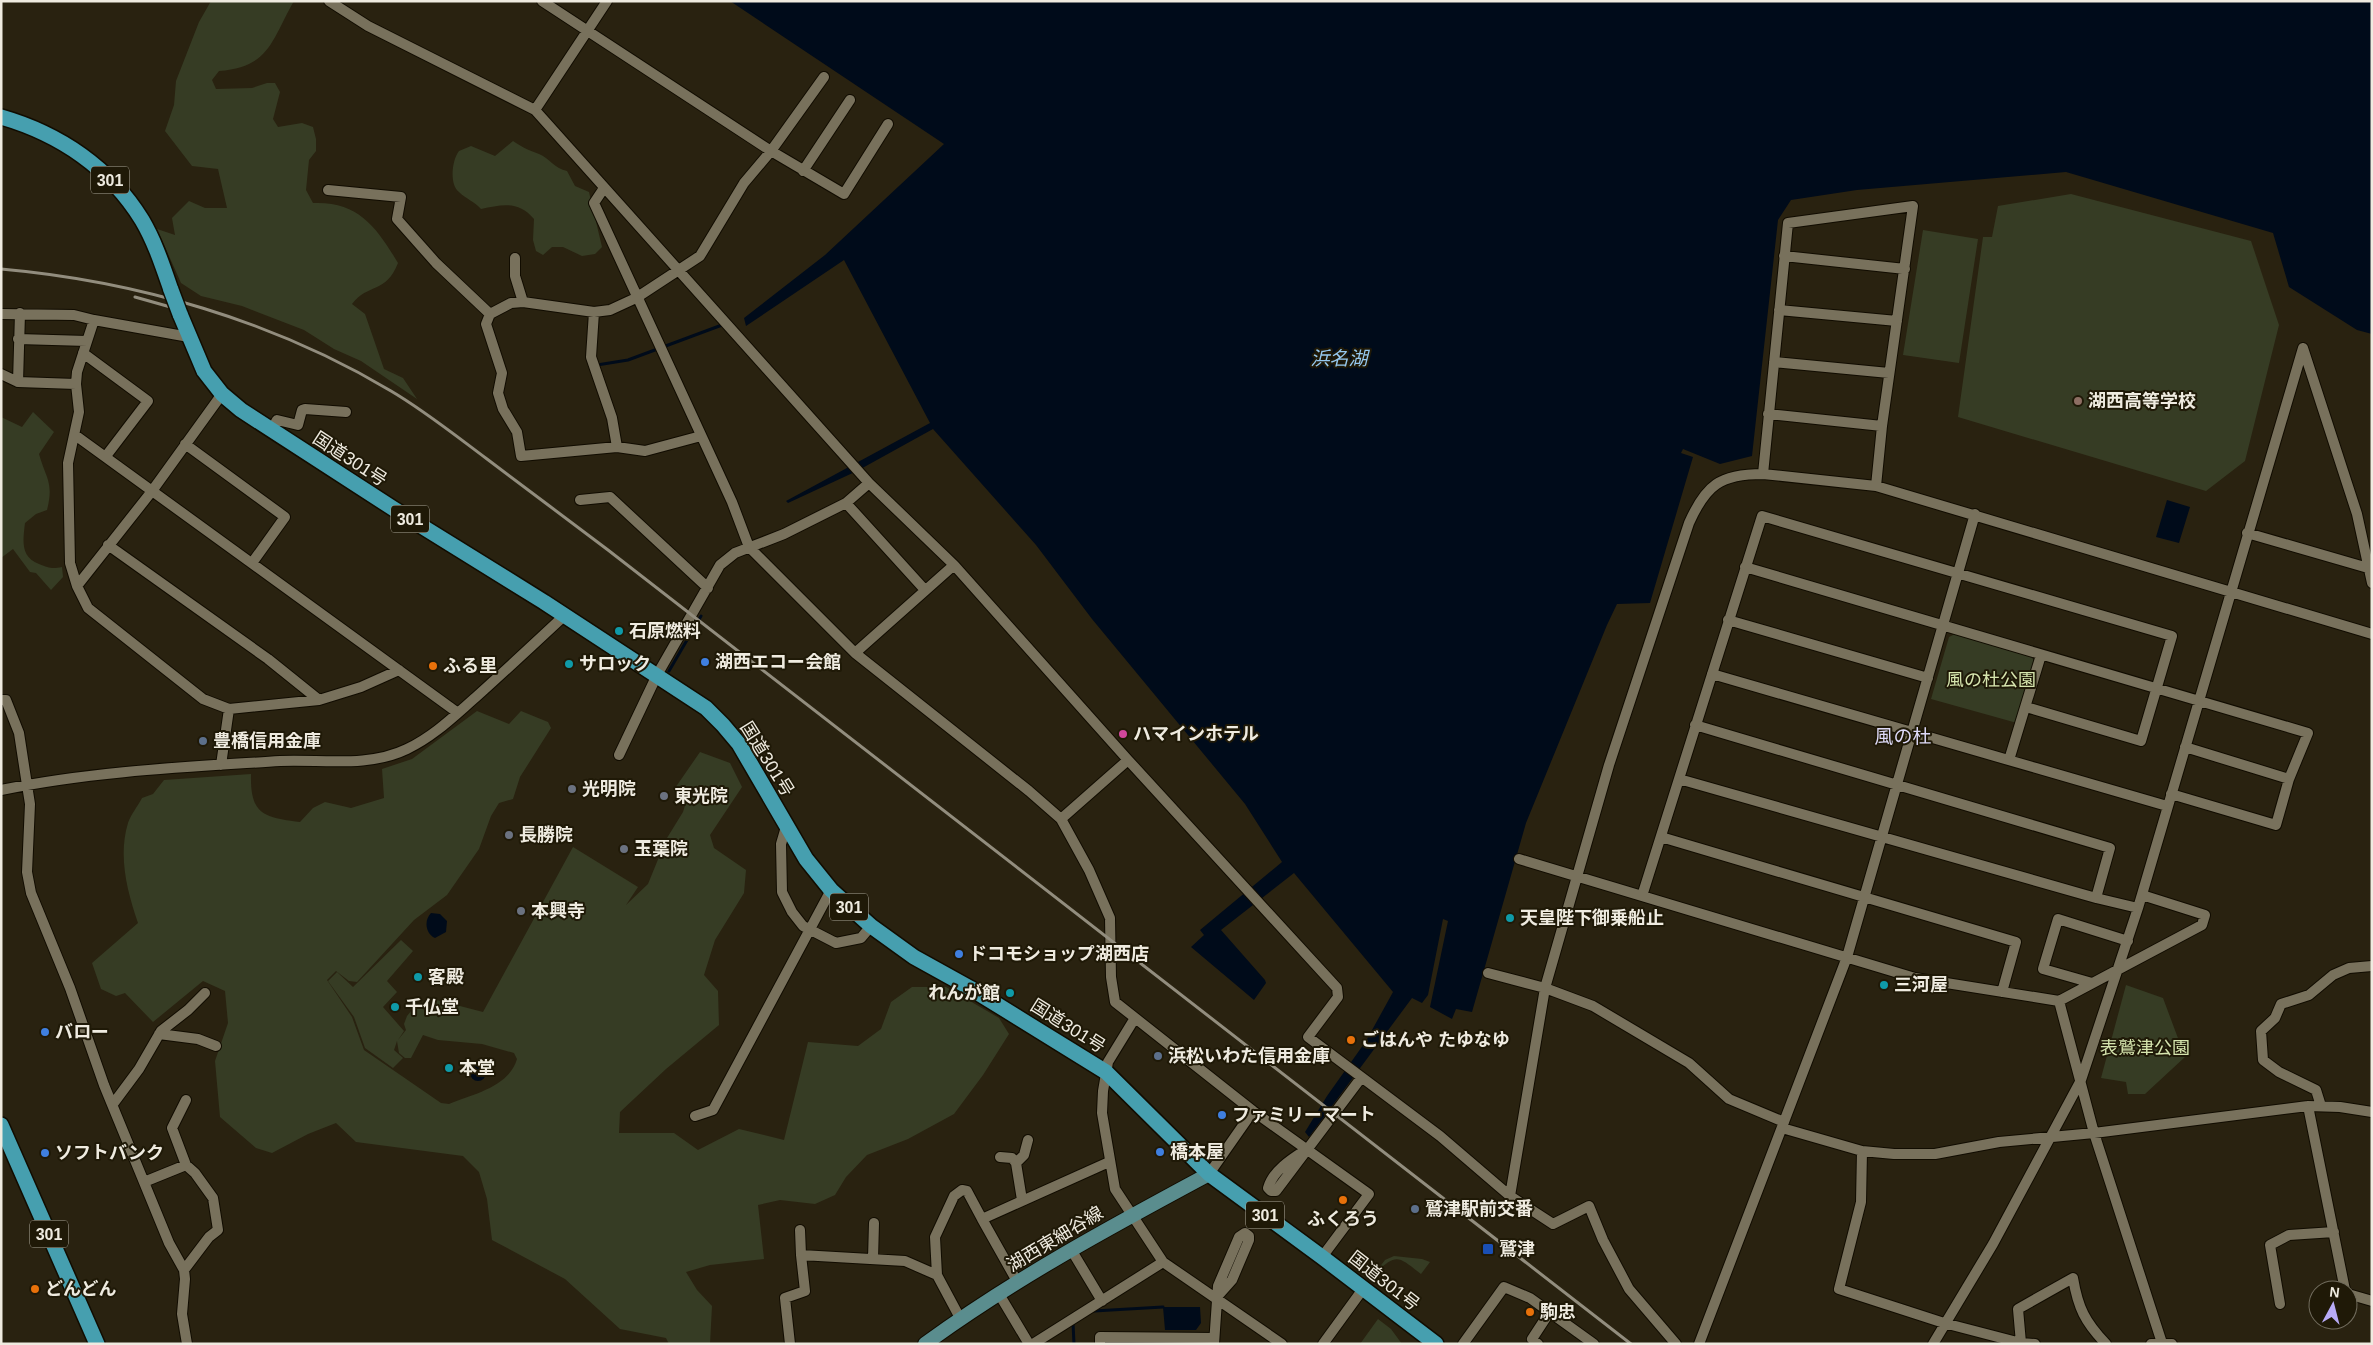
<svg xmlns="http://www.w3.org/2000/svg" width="2373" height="1345" font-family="Arial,'Noto Sans JP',sans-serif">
	<rect width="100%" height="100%" fill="#292210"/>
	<path fill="#363c24" d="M211,1H294C271,41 270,67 219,71L212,80L216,89L252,88L267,83H275L280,92L273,119L278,127L302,123L313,127L316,139V151L309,160L306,190L313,203C359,201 377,228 398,263C386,294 368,283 352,304L365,314L384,369L403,378L417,399L361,361L334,349L304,330L242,306L201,296L181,283L157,229L175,235L172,218L189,201L205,208H227L218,169L192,166L165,131L174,105L176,81L199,22Z
		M513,141C524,148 528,150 539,154C549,158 555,169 567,171L575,186L589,192L602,247L595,254L582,256L563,247H552L543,255L536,251L533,240L534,219C519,201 503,204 481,209C474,201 466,199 459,192C449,184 452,160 459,151L471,146L495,156Z
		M2071,194L2251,241L2279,325L2245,461L2206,491L1958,417L1983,237H1992L1998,206Z
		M1923,230L1978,239L1959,363L1903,355Z
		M33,412L54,432L39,454C46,479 54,482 47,510L36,514L25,523C23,540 20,557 39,564C49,568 52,569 62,567L63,577L51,590L36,573L30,572L13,549L1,558V417L22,427Z
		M1955,634L2030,655L2035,662L2017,723L1931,699L1949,637Z
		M477,711L509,724L521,711L548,722L551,728L520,777L513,799L499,803L491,816L479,849L447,895L414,920L357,982L349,981L336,971L327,980L352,1017L364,1050L441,1103L449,1104C473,1094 509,1087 517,1059L514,1053L482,1044L438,1040L423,1035L411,1058H405L399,1053L397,1041L394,1050L403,1058L393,1068L365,1048L354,1017L328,981L337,972L353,987L401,940L413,951L387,981L397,992L383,1007L404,1031L398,1040L406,1030L404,1024L407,1016L416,1005L433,999L483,1012L573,847L638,887L626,905L648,884L659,857L665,851L667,838L683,812L687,799L673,791L700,752L730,763L742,787L710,835L714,848L746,870L744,893L715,940L704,975L718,991L719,1025L666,1069L620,1112L619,1133H674L698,1150L739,1129L784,1140L808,1042L858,1046L881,1029L891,1002L912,987H946L999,1018L1009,1034L983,1075L954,1114L908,1139L867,1155L846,1177L835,1195L815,1204L780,1200L758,1205L764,1259L710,1265L686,1272L697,1290L712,1306L710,1344H669L666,1338L620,1329L565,1279L492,1240L487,1199L479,1172L463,1156L356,1142L336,1123L308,1134L272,1153L256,1148L220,1117L215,1061L228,1023L225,991L203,981L153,1022L125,993L116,996L101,989L92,963L138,923C127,891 118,856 128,823C131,814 138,806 142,798L153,794L164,780L251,774C250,815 264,817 300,822L313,808L325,802L351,808L384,798L382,769L412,759Z
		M2126,985L2163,998L2185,1057L2145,1094H2128L2126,1082L2101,1078Z
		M1394,1256L1422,1259L1430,1262L1421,1274C1398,1256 1397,1253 1375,1273L1385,1260Z
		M1378,1319L1391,1329L1402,1344H1360Z"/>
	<path fill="#000b1a" d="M730,1H2372V334L2357,330L2289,287L2273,233L2066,172L1857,190L1791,200L1778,220L1752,456L1720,464L1683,449L1681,453L1693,457L1650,603L1617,604L1607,625L1526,823L1472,1012L1456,1009L1452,1019L1430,1007L1448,921L1443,919L1428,995L1422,1003L1412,998L1309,1137L1305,1132L1327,1096L1366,1041L1393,992L1294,873L1221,930L1265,980L1266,983L1254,1000L1191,947L1204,935L1200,930L1282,862L1245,804L1092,619L1036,545L933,429L857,471L788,503L786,501L930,423L844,260L746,326L744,318L825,255L944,144Z
		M2167,500L2190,507L2179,543L2156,537Z
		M431,913L440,914L447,921L446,932L435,938C425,933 424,920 431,913Z
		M470 1073a8 8 0 1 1 16 0a8 8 0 1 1-16 0Z
		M1163,1307H1200L1201,1323L1196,1330H1165Z"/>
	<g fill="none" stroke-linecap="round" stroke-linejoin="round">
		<path stroke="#000b1a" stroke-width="3" d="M597,365L628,360L722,325
			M669,671L701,616
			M1094,1311L1163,1307
			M1073,1323L1074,1344"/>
		<g stroke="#110c00" stroke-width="12">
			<path id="minor" d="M329,1L368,26L535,110L869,483L954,565L1128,760L1337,988L1338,997L1308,1037L1440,1136L1510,1196L1553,1224L1589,1206L1603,1240L1629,1289L1676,1344
				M542,1L771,151L844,194L888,124
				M535,110L607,1
				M803,171L850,100
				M604,188L594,203L732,502L749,547L855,653L1029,791L1061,819L1089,870L1110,918L1111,977L1115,1002L1253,1111L1369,1194L1322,1257
				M328,190L401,197L397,219L436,263L490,314
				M1784,256L1905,269
				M515,258V276L523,302
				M1779,310L1897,321
				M594,312L591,357L612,418L617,447
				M1,314L74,315L94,320
				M189,337L94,320L77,372L76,384L79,412L68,463L70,563L77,586L88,608L203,699L229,709L319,700L361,687L399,670
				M18,339L87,341
				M2303,348L2357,514L2372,583
				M83,353L148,401L106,456
				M1774,362L1889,373
				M1,374L18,382L76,384
				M18,382L20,313
				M1768,414L1882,426
				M271,431L277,420L298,425L302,410L305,409L346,412
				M75,435L458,713
				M701,436L645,451L617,447L521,456L517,432L503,409L498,393L502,373L486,324L490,314L511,303L523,302L594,312L610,310L636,298L700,256L744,183L771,151L824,77
				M185,444L285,517L252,563
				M1763,474L1788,223L1913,206L1882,426L1876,486
				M580,500L610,497L708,588
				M846,503L925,590
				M2247,533L2368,568
				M108,545L268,659L319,700
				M1745,567L2308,733L2289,779L2276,825L2171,794
				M77,586L152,491L222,394
				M1728,620L1928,678
				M855,653L954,565
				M1712,674L2167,806
				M1,700H6L19,733L27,785L30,804L27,872L31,893L70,988L104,1085L169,1243L184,1270L185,1279L182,1314L187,1344
				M1695,725L2110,848L2096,898L2138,908
				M2185,747L2289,779
				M619,755L657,675L720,565L735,553L784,534L846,503L869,483
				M2009,760L2041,655
				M221,765L229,709
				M1679,779L2096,898
				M1,790C93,771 187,767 280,761C321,759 368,768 407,749C434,736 453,717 476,697C506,670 535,643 565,615
				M1061,819L1128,760
				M786,827L781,844L782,892L792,912L803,926L836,943L861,938L871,926
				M1661,837L2016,942L2002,992
				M1519,859L1915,978L2059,1001L2202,925L2205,915L2142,895
				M1642,896L1762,516L2172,636L2141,741L2026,707
				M1488,973L1545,988L1593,1006L1689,1063L1729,1099L1784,1122
				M2092,983L2043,969L2058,919L2128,941
				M2059,1001L2094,1133L2162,1343
				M1135,1018L1108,1062L1103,1091L1102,1113L1115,1189L1163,1262L1282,1344
				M159,1034L198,1039L216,1046
				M113,1104L139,1069L161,1031L188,1010L205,993
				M2308,1106L2345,1290
				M2321,1106L2316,1090L2279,1072L2263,1060L2261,1031L2275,1018L2281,1004L2309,995L2333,975L2349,968L2372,966
				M695,1116L713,1110L831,890
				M1782,1128L1862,1151L1894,1154H1935L1999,1142L2094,1133L2308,1106L2340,1107L2372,1112
				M1307,1149C1293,1158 1273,1170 1268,1188L1271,1191H1276L1361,1078
				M1862,1151L1861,1202L1839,1289L1944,1323L2021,1343L2035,1344
				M1000,1157L1012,1158L1016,1163
				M1209,1174L1253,1111
				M144,1182L186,1165
				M1510,1196L1545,988L1609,765L1689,523C1706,485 1720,474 1763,474L1876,486L2372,634
				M1022,1200L1016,1163L1024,1155L1028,1140
				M800,1230L801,1255
				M1072,1251L1102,1301
				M873,1259L874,1223
				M184,1270L209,1237L218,1230L213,1198L195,1173L186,1165L172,1128L186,1100
				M1018,1283L982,1219L1109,1162
				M999,1294L1029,1344
				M2348,1294L2372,1301
				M2280,1304L2270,1245L2289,1235L2334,1232
				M960,1318L937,1275L935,1237L954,1196L962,1190L967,1191L982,1219
				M2021,1343L2018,1309L2073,1278C2078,1308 2085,1322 2106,1344
				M790,1344L785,1298L805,1291L801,1255L905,1261L937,1275
				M1033,1344L1163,1262
				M1100,1344V1337L1214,1338
				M1214,1344L1218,1286L1239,1237L1245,1233L1249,1236V1240L1232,1280L1216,1298
				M1323,1344L1363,1289
				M1463,1344L1504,1287L1530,1298L1594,1344
				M1538,1344L1532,1339L1549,1313
				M1699,1344L1847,957L1975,514
				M1933,1344L1993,1244L2081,1080L2138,908L2303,348
				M2151,1344H2172"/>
		</g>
		<g stroke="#110c00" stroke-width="16">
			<path id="major" d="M925,1344C1014,1279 1112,1226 1209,1174"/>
		</g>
		<g stroke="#110c00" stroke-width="18">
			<path id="highway" d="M1,117C60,134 110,168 142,220C155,242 163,267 171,290
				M180,314L204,371L222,394L241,410L394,509L544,602L706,708L723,725L739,744L806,859L831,890L871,926L914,957L970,988L1106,1072L1209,1174L1322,1257L1436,1344
				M1,1125L97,1344"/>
		</g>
		<use href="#minor" stroke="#78715c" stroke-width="10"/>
		<use href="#major" stroke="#5a8d8e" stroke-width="14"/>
		<use href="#highway" stroke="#469faf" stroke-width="15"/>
		<path stroke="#928d7e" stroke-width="3" d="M1,269C137,281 274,321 391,391C425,411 456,436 487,459C527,489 568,520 608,550L1631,1344
			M135,297L174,308"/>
		<g stroke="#110c00" stroke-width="18" stroke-linecap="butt">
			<path id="highway-bridge" d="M171,290L180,314"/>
		</g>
		<use href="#highway-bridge" stroke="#469faf" stroke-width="15"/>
	</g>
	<circle fill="#8d6e63" stroke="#1f1907" stroke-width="2" cx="2078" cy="401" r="5"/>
	<g fill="#0f9aa8" stroke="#1f1907" stroke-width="2">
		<circle cx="619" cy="631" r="5"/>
		<circle cx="569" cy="664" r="5"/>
		<circle cx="1510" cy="918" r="5"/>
		<circle cx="418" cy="977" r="5"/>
		<circle cx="1884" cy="985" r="5"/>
		<circle cx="1010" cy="993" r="5"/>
		<circle cx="395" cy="1007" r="5"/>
		<circle cx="449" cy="1068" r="5"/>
	</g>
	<g fill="#3f7fe0" stroke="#1f1907" stroke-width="2">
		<circle cx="705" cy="662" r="5"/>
		<circle cx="959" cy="954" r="5"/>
		<circle cx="45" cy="1032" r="5"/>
		<circle cx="1222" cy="1115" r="5"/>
		<circle cx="1160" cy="1152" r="5"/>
		<circle cx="45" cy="1153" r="5"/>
	</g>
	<g fill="#e8710a" stroke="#1f1907" stroke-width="2">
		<circle cx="433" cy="666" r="5"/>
		<circle cx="1351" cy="1040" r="5"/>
		<circle cx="1343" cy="1200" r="5"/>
		<circle cx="35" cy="1289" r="5"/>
		<circle cx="1530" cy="1312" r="5"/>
	</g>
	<circle fill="#d1479c" stroke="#1f1907" stroke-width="2" cx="1123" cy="734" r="5"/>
	<g fill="#5c6f8a" stroke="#1f1907" stroke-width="2">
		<circle cx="203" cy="741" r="5"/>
		<circle cx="1158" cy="1056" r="5"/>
		<circle cx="1415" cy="1209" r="5"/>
	</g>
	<g fill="#6b7280" stroke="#1f1907" stroke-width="2">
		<circle cx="572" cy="789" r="5"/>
		<circle cx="664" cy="796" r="5"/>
		<circle cx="509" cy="835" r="5"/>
		<circle cx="624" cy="849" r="5"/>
		<circle cx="521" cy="911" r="5"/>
	</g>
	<rect fill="#1a4fb4" stroke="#1f1907" stroke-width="2" x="1482" y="1243" width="12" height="12" rx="2.5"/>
	<g text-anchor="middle" stroke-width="4" stroke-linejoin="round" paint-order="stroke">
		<g fill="#1f1907" stroke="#b1ac9f" stroke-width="1">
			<rect x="91" y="166.5" width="38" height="27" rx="4"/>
			<rect x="391" y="505.5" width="38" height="27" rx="4"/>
			<rect x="830" y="893.5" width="38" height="27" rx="4"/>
			<rect x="1246" y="1201.5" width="38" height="27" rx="4"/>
			<rect x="30" y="1220.5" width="38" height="27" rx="4"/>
		</g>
		<g font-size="16" font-weight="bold" fill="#efebe0">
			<text x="110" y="186">301</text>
			<text x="410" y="525">301</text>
			<text x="849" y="913">301</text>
			<text x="1265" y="1221">301</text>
			<text x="49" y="1240">301</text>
		</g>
		<g font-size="18" font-weight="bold" fill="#efebe0" stroke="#1f1907" text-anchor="start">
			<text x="2088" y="407">湖西高等学校</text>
			<text x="629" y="637">石原燃料</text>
			<text x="715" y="668">湖西エコー会館</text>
			<text x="579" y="670">サロック</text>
			<text x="443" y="672">ふる里</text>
			<text x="1133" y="740">ハマインホテル</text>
			<text x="213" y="747">豊橋信用金庫</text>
			<text x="582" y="795">光明院</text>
			<text x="674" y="802">東光院</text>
			<text x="519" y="841">長勝院</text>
			<text x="634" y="855">玉葉院</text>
			<text x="531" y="917">本興寺</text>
			<text x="1520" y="924">天皇陛下御乗船止</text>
			<text x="969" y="960">ドコモショップ湖西店</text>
			<text x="428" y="983">客殿</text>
			<text x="1894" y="991">三河屋</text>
			<text x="1000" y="999" text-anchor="end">れんが館</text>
			<text x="405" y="1013">千仏堂</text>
			<text x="55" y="1038">バロー</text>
			<text x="1361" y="1046">ごはんや たゆなゆ</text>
			<text x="1168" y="1062">浜松いわた信用金庫</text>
			<text x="459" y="1074">本堂</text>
			<text x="1232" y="1121">ファミリーマート</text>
			<text x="1170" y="1158">橋本屋</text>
			<text x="55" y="1159">ソフトバンク</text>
			<text x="1425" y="1215">鷲津駅前交番</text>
			<text x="1343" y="1225" text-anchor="middle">ふくろう</text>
			<text x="1499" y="1255">鷲津</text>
			<text x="45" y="1295">どんどん</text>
			<text x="1540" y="1318">駒忠</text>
		</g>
		<g font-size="18" fill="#efebe0" stroke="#1f1907">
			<text transform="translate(350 459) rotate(33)" y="6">国道301号</text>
			<text transform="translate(767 759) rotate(58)" y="6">国道301号</text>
			<text transform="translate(1068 1026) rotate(32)" y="6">国道301号</text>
			<text transform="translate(1055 1239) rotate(-31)" y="6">湖西東細谷線</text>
			<text transform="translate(1384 1281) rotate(38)" y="6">国道301号</text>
		</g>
		<g font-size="18" fill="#d6e5ae" stroke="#1f1907">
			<text x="1991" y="686">風の杜公園</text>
			<text x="2145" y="1054">表鷲津公園</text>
		</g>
		<g font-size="19" font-style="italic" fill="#96c8ee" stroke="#1f1907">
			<text x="1339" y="365">浜名湖</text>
		</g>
		<g font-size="19" fill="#dedaf8" stroke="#1f1907">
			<text x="1903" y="743">風の杜</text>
		</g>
	</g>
	<rect width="2373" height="1345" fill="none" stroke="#efebe0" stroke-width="5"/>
	<g transform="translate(2333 1305) rotate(7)"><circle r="24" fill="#1f1907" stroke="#726d5e"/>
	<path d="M0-4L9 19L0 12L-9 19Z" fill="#b8abf7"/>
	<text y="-8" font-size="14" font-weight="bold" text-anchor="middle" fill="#efebe0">N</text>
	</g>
</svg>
